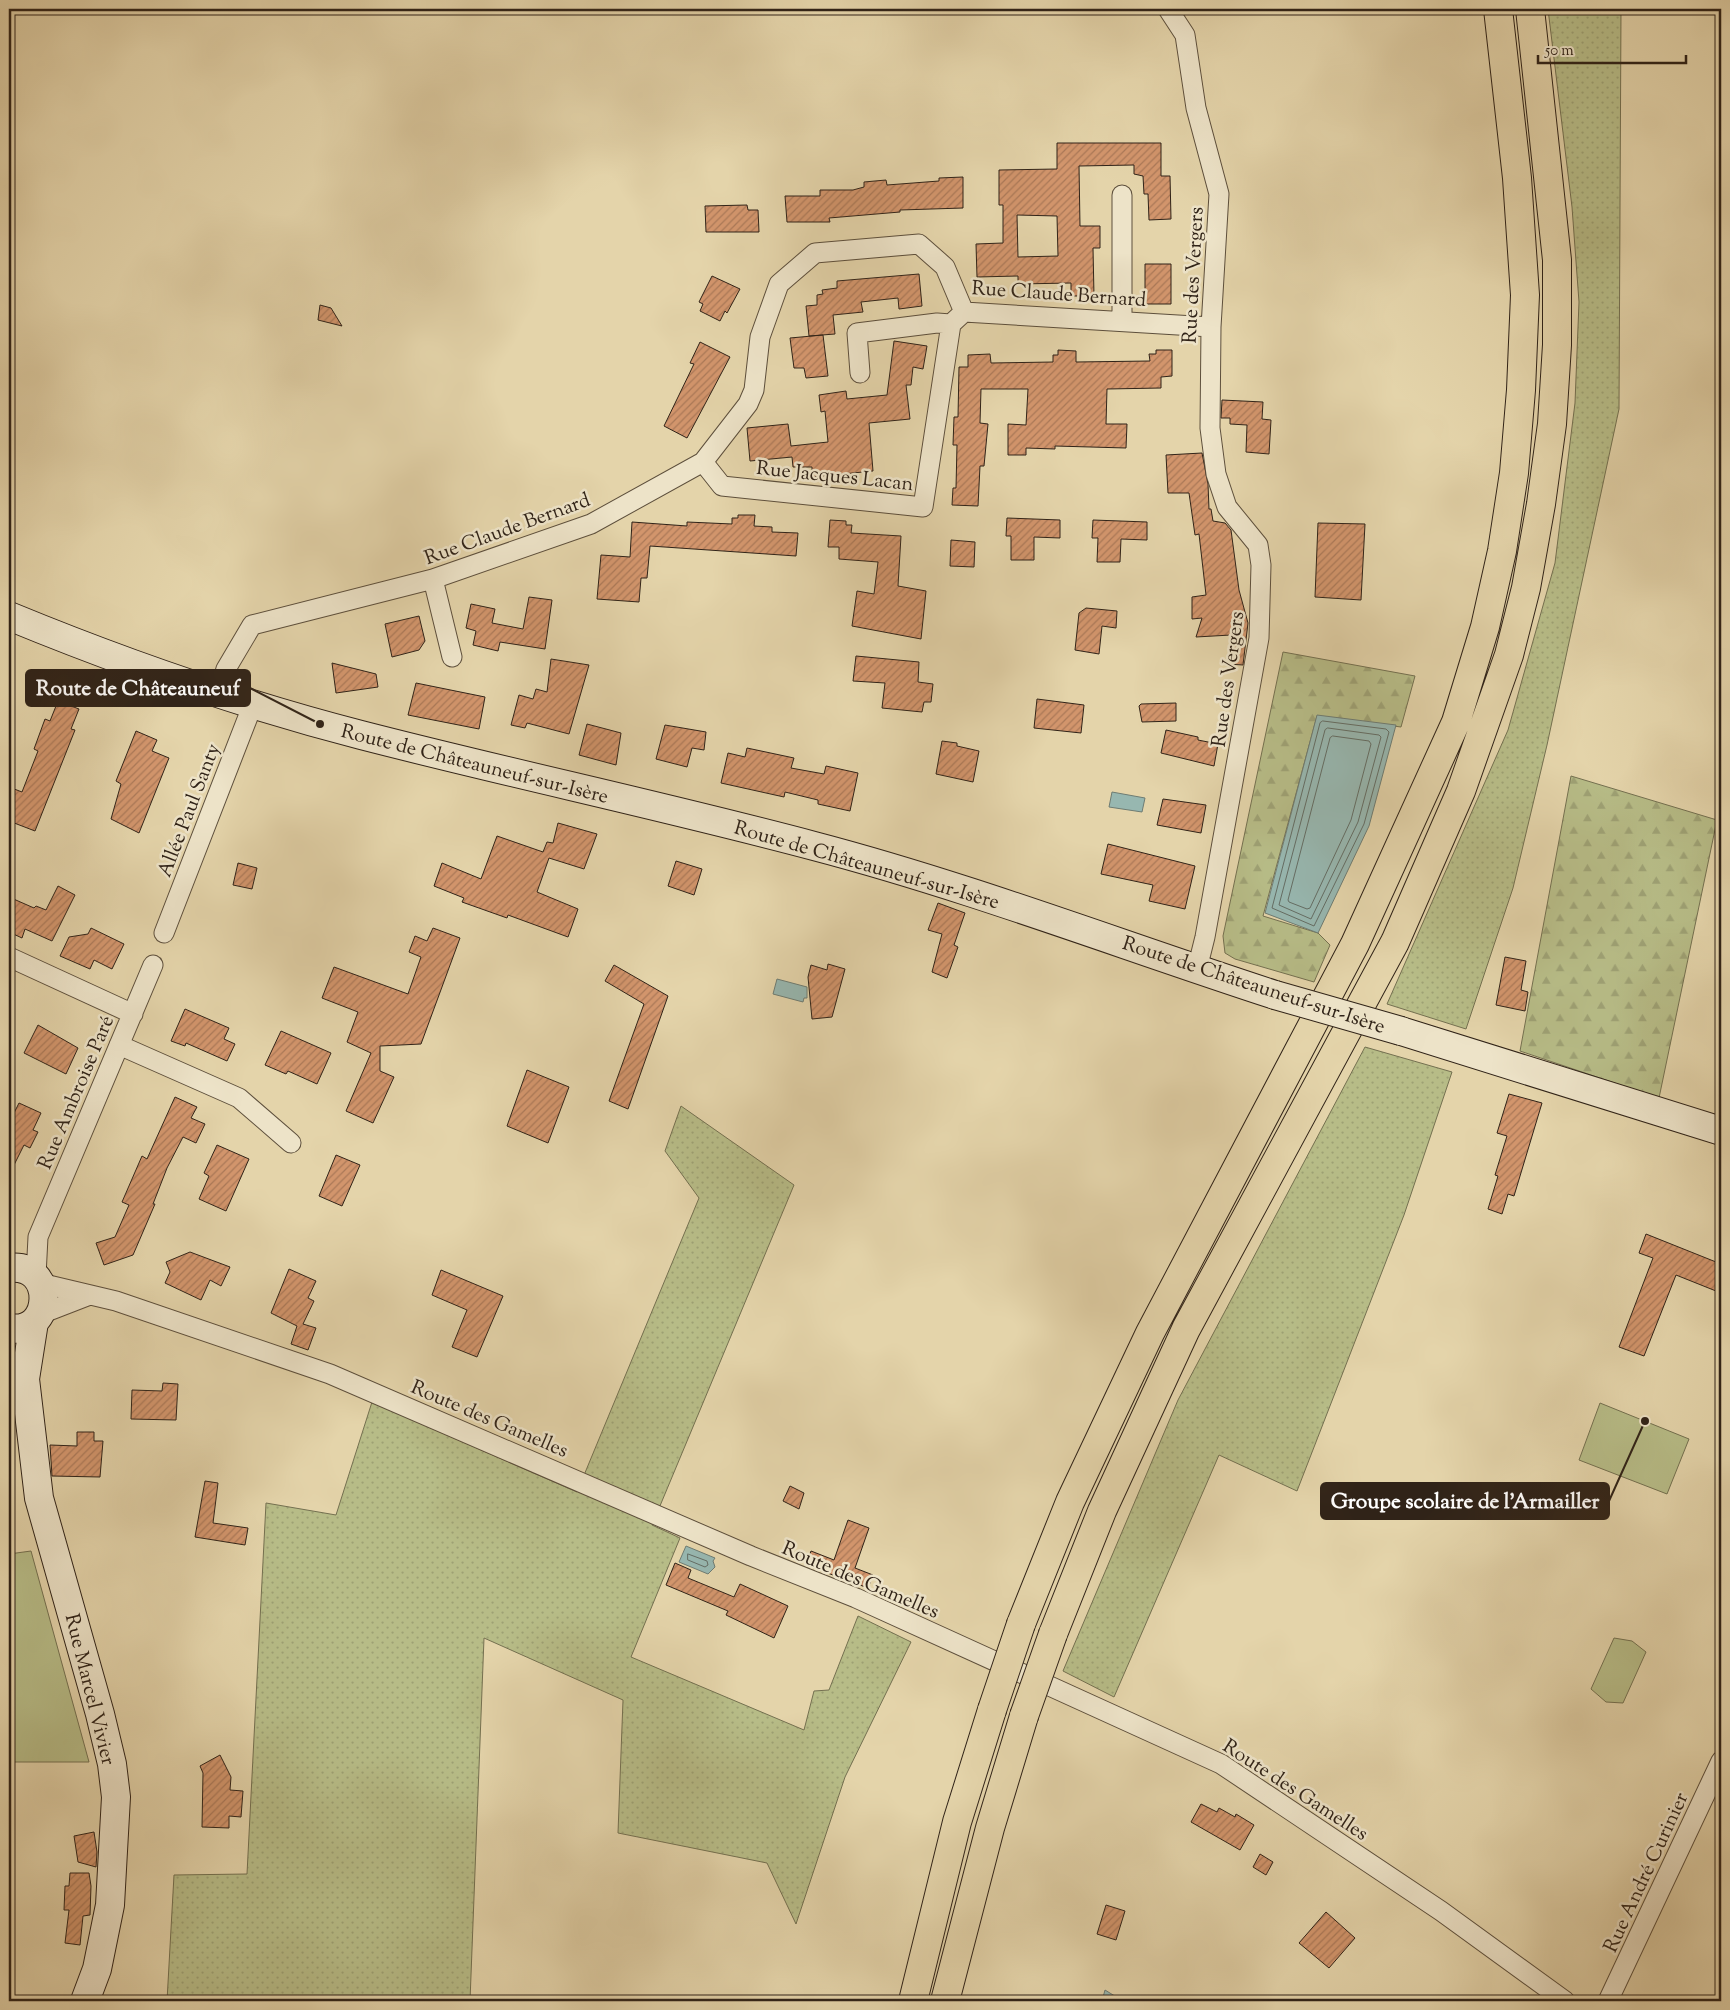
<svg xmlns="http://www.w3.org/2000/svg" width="1730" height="2010" font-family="'Sorts Mill Goudy',serif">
	<defs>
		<pattern id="grass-dots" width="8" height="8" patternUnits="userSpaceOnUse" patternTransform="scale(1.25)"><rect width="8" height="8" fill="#b7bc87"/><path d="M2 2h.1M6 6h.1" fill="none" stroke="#9ea174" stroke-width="1.8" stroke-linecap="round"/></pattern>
		<pattern id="forest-firs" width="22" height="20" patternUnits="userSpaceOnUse" patternTransform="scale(1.25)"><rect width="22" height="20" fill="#b7bc87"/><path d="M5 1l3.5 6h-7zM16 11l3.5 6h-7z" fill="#9ea174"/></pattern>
		<pattern id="building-hatch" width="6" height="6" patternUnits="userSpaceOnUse" patternTransform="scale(1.25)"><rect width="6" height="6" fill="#d2956c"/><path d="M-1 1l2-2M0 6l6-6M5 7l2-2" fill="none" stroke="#ab7958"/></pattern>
	</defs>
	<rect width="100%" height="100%" fill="#e4d4aa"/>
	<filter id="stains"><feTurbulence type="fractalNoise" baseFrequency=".004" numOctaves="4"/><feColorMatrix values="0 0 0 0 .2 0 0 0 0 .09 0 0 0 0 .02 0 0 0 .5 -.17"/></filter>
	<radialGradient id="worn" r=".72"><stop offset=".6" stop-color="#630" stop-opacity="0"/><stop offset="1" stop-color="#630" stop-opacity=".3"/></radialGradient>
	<path fill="url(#grass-dots)" stroke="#747050" d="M1548,9H1621L1619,409L1547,745L1513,888L1466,1029L1387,1004L1508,730L1555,563L1575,403L1579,302L1572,207Z
		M1365,1047L1452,1072L1404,1215L1297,1491L1219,1455L1114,1697L1063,1671L1178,1400Z
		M681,1106L794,1185L652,1525L680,1538L631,1657L804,1730L814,1691L829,1690L858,1616L911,1642L845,1777L796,1924L767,1863L618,1833L623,1700L484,1638L470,2001H167L174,1875L247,1874L266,1503L336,1515L372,1402L577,1492L699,1198L665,1151Z"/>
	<path fill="url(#forest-firs)" stroke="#747050" d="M1283,652L1415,676L1401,727L1317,716L1263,916L1318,933L1330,945L1314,982L1235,959L1225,953L1223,936Z
		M1571,776L1717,820L1659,1098L1520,1051Z"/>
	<path fill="#b7bc87" stroke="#747050" d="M1600,1403L1689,1439L1667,1494L1579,1460Z
		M31,1551L89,1762H9V1554Z
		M1614,1638L1632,1641L1646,1652L1623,1703L1606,1702L1591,1689Z"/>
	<path fill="#97b7b0" stroke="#6e7c73" d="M1317,715L1396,725L1369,826L1318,933L1265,913Z
		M1112,792L1145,798L1142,812L1109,807Z
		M777,979L807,987V998H804L803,1002L773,994Z
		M686,1546L715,1558L713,1561L715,1567L708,1574L679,1562Z
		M1105,1990L1118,1998V2001H1102Z"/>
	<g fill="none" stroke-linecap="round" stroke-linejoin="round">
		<path stroke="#646d64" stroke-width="1" d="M1323,721L1386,729L1389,732L1364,824L1314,926L1272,908L1320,723Z
			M1328,728L1379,735L1381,737L1358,822L1311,919L1279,905L1325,730Z
			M1333,736L1369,741L1371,744L1351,820L1310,908L1307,909L1289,902L1288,900L1330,738Z
			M688,1554L707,1561L708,1565L705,1567L688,1560Z"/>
	</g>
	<path fill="url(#building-hatch)" stroke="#302318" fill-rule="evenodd" d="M1057,143H1161V176H1170L1171,219L1149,220L1148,194H1144L1143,176L1134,174V165L1079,166L1080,226H1100V248H1093L1094,296H1071V283L1018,284V276L977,277L976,244L1003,243V205H999V170L1057,169ZM1017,215L1057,216L1058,256L1018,257Z
		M963,177V208L900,210V212L829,218L830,222H787L785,196H820V190H853L864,187V182L886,180L887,185L939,181V178Z
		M747,205L748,210H758L759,232H706L705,206Z
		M1145,264H1171V304H1145Z
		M919,274L922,306L899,309L898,298L861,302L863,312L833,315L835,334L809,336L806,306L817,305V295L823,294L822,290L837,288V281Z
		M712,276L740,289L727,313L725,311L720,321L700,311L703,304L699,302Z
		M320,305L331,308L342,326L318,320Z
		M823,335L828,376L806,378L804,368H794L790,338Z
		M894,341L927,346L923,369L913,367L911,385H906L910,419L869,423L873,471L812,477V467H793L792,457L750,461L747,428L788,424L791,446L828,442L825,411L821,412L819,395L846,391L847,399L887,395Z
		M700,342L730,357L687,438L664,426L694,364L690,363Z
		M1058,350L1076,351V362L1150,361L1149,354H1156V350H1172V376L1161,377V388L1107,389L1106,424H1127L1126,448L1055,446V449L1026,448V455H1008V424L1026,425L1028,389H981L980,423L988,424L984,466H980L978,506L952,505L953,488H956L957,445H953L954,417H958L959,367H968V355L990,354L991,363L1053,362V355H1058Z
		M1222,400L1263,402L1262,419L1271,420L1269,454L1246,452L1247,425L1230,424V418H1221Z
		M1202,453L1208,484L1209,509H1211L1213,521L1225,523L1231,530L1239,590L1248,623L1243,665L1228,664L1231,635L1196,637L1202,618L1192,619V597L1206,595L1199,534L1195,535L1189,493H1168L1166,455Z
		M738,515H755L754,526L772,527V532L798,533L796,556L650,546L647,578H641L639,602L597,599L601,555L630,557L632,522L687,526V522L732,524V518H738Z
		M1007,518L1060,520V538L1034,537V560H1011V536H1006Z
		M830,520L846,521V525H852L851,533L901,536L898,586L926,591L921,639L852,626L857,591L874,594L878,562L839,559V547H828Z
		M1093,520L1147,522V540L1121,539L1120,562H1097L1098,538H1092Z
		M1318,523L1365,524L1361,600L1315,597Z
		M951,540L975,542L974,567L950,566Z
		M529,597L552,600L545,649L500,642L498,651L473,645L476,631L466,628L471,604L495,609L492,623L523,629Z
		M1086,608L1117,611L1116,628L1102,626L1099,654L1075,650L1079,613Z
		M419,616L425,641L419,650L392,657L385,624Z
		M856,656L919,662L918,682L933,684L931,702H924L922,712L882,708L885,683L853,681Z
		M551,659L589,665L569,734L527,723L525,728L511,725L519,695L533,699L536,689L547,692Z
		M332,663L376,674L378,687L336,693Z
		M416,683L485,697L479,729L408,715Z
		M1037,699L1084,705L1081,733L1034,728Z
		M58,701L79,709L71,729L75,730L35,831L9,821V787L22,792L38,751L34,749L45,719L50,721Z
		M1176,703V721L1142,722L1139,706L1141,704Z
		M587,724L621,733L616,765L579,755Z
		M665,725L706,732L704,750L692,748L687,767L656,759Z
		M1166,730L1198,737V740L1218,744L1214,766L1161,753Z
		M136,731L157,740L152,751L169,758L139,833L111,819L121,784L116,781Z
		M942,741L957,743V746L979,751L973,782L936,774Z
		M747,748L794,758L791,768L824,774L826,766L858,773L850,811L818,804V800L785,792L784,797L721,783L728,753L745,757Z
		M1163,799L1206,805L1201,833L1157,825Z
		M558,823L597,834L584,869L549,858L537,892L578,909L568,937L508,915L507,918L462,902L464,898L434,886L442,863L481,879L497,836L543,852L547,842L553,843Z
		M1108,844L1195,866L1185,909L1149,901L1153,885L1101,874Z
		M676,861L702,869L694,895L668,886Z
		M238,863L257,868L252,889L233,885Z
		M58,886L75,895L52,941L25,929L22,938L9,932V897L34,908L36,906L46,910Z
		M938,903L965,913L954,945L958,947L947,978L932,972L942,934L928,930Z
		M91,928L124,944L112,969L94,960L90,969L60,956L69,937L88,934Z
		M433,928L460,938L421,1044L380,1046V1071L394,1077L373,1123L346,1111L371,1053L347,1042L358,1012L322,998L334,967L408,994L421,957L409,952L415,936L427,941Z
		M1505,957L1526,961L1521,990L1528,992L1525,1011L1496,1005Z
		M828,964L845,969L832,1017L812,1019L808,977L811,965L827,970Z
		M614,965L668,996L628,1109L609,1101L644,1004L605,981Z
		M185,1009L229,1028L224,1039L235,1044L227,1061L186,1043L185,1046L171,1041Z
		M38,1025L78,1048L66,1074L24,1053Z
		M281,1031L331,1053L317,1084L288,1071L286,1074L265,1065Z
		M527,1070L569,1087L548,1143L507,1126Z
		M1509,1094L1542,1103L1514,1196L1508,1194L1502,1214L1488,1209L1498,1176L1495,1175L1507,1136L1497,1133Z
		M175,1097L197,1107L191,1118L205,1124L196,1143L183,1137L167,1168L153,1204H155L133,1255L104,1265L96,1243L115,1237L129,1205L122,1202L142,1156L147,1159Z
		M19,1103L41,1113L33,1130L38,1132L30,1148L24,1145L9,1175V1123Z
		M217,1145L249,1159L226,1211L199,1199L209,1176L204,1173Z
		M336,1155L360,1165L342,1206L319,1196Z
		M1646,1234L1721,1264V1293L1676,1275L1644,1356L1619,1347L1653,1258L1639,1253Z
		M190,1252L230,1267L221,1286L210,1280L201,1300L165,1283L170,1272L166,1262Z
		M289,1269L316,1281L308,1298L314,1301L303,1324L316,1328L308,1350L291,1344L297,1326L271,1313Z
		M441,1270L503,1296L477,1357L452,1347L467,1310L432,1295Z
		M163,1383L178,1384L176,1420L131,1419L132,1390L162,1391Z
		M77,1432H94V1441H103L100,1477L52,1476L50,1445L77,1446Z
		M205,1481L218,1483L213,1523L248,1528L245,1545L195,1537Z
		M790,1486L804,1493L799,1509L783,1501Z
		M848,1520L869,1528L855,1568L873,1575L868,1588L806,1565L811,1551L834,1560Z
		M675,1563L691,1570L688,1578L734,1597L740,1584L788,1606L774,1638L726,1615L728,1611L666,1585Z
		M220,1755L231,1777L230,1790L243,1791L241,1817L229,1816V1828L202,1827L203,1773L200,1766Z
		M1201,1804L1217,1812L1219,1808L1235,1817L1236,1814L1254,1825L1240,1850L1191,1822Z
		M94,1832L97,1852L96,1867L78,1862L74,1836Z
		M1260,1854L1273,1862L1266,1875L1253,1867Z
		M70,1873H89L91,1886L90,1915L83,1916L80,1945L65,1943L69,1910H64L65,1886H69Z
		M1106,1905L1125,1911L1116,1940L1097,1934Z
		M1326,1912L1355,1938L1329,1968L1299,1943Z"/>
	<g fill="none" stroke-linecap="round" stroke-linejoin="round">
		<g stroke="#5d4f3c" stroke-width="21">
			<path id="street" d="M1168,9L1185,35L1196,108L1219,194L1211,327L1210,428L1216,474L1227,507L1258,545L1261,565L1259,638L1205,937L1197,969
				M1122,321V195
				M860,373L857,333L937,323L951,324
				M703,462L722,486L923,507L951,324L964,312
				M433,579L452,657
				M219,693L226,669L252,625L433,579L591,524L703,462L748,404L754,390L760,337L779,284L815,253L919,244L945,267L964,312L1211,327
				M164,933L253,704
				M9,957L133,1014
				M119,1045L239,1098L291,1143
				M36,1276L38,1237L153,965
				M40,1283L116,1301L330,1374L751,1556L856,1598L1221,1764L1441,1911L1565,2001
				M41,1314L90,1295
				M1608,2001L1721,1761"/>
		</g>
		<g stroke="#302318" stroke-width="30">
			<path id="secondary" d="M9,616C123,663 241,704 361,735C512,774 664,806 814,846C970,887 1121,945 1275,995
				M1401,1031L1721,1131
				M9,1268C56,1262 54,1336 9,1328
				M34,1322L25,1379L39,1498L100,1714L112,1764L116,1797L110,1905L97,1969L85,2001"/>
		</g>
		<g stroke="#302318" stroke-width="30">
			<path id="highway" d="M1021,1624L1070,1502L1150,1333L1355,944L1456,722L1485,627L1502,551L1514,473L1521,390L1525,295L1517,178L1498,9
				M1053,1634L1102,1511L1186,1329L1395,942L1461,791L1509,655L1526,588L1541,504L1552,424L1557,345V260L1530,9
				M913,2001L957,1822L992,1710
				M945,2001L990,1828L1024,1716"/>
		</g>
		<use href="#street" stroke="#ede3c8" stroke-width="19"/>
		<use href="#secondary" stroke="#ede3c8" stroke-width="28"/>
		<use href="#highway" stroke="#e4d4aa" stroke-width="28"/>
		<g stroke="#302318" stroke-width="30" stroke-linecap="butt">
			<path id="secondary-bridge" d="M1275,995L1401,1031"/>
		</g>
		<g stroke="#302318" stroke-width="30" stroke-linecap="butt">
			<path id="highway-bridge" d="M992,1710L1021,1624
				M1024,1716L1053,1634"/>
		</g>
		<use href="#secondary-bridge" stroke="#ede3c8" stroke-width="28"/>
		<use href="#highway-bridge" stroke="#e4d4aa" stroke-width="28"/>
	</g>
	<g text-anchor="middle" stroke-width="5" stroke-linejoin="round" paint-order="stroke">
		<g font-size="20" fill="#302318" stroke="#ede3c8">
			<text transform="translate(1192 275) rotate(-87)" y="7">Rue des Vergers</text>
			<text transform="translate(1059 293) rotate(4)" y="7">Rue Claude Bernard</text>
			<text transform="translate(835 475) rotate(6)" y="7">Rue Jacques Lacan</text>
			<text transform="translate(507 528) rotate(-20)" y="7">Rue Claude Bernard</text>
			<text transform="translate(1227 679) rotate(-82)" y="7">Rue des Vergers</text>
			<text transform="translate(475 763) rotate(14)" y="7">Route de Châteauneuf-sur-Isère</text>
			<text transform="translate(188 810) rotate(-69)" y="7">Allée Paul Santy</text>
			<text transform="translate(867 864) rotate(16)" y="7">Route de Châteauneuf-sur-Isère</text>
			<text transform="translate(1254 984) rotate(18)" y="7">Route de Châteauneuf-sur-Isère</text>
			<text transform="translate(75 1092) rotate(-67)" y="7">Rue Ambroise Paré</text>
			<text transform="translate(490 1418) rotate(23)" y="7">Route des Gamelles</text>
			<text transform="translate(861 1579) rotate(23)" y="7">Route des Gamelles</text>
			<text transform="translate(91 1689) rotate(76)" y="7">Rue Marcel Vivier</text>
			<text transform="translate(1296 1789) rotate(33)" y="7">Route des Gamelles</text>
			<text transform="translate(1645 1872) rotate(-65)" y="7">Rue André Curinier</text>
		</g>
	</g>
	<path fill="none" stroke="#302318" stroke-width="2" d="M320 724L250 688M1645 1421L1609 1501"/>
	<g fill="#302318" stroke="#ede3c8" stroke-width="2">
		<circle cx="320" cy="724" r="5"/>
		<circle cx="1645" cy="1421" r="5"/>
	</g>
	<g fill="#302318" stroke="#302318" stroke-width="2">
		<rect x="26" y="670" width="224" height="36" rx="5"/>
		<rect x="1321" y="1483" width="288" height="36" rx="5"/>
	</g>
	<g font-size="21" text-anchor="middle" font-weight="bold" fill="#fff">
		<text x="138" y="695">Route de Châteauneuf</text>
		<text x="1465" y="1508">Groupe scolaire de l'Armailler</text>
	</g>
	<rect width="1730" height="2010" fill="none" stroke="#e4d4aa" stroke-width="30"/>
	<rect x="10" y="10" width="1710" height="1990" fill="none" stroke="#302318" stroke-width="2.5"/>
	<rect x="15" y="15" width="1700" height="1980" fill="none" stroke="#302318"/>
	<path d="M1538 55v8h148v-8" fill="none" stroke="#302318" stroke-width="2.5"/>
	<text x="1545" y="55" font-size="15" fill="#302318" stroke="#ede3c8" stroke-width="4" paint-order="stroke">50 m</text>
	<rect width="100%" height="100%" filter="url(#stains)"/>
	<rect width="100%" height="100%" fill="url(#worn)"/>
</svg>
